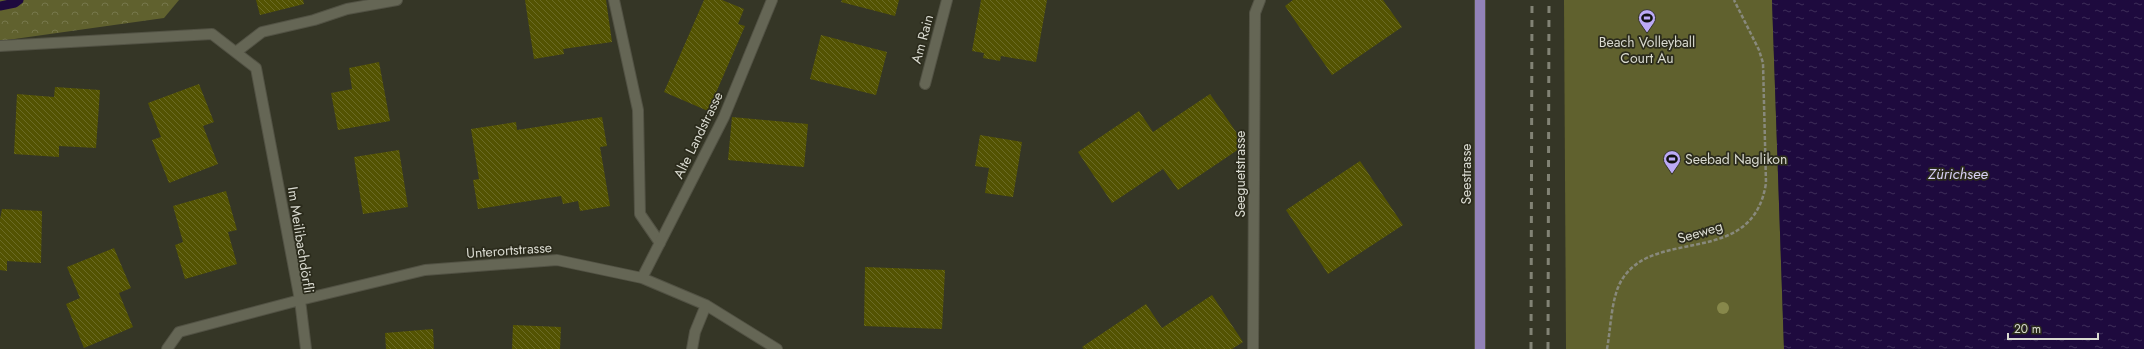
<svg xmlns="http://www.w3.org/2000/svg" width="2144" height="349" font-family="Jost,sans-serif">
	<defs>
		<pattern id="forest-crowns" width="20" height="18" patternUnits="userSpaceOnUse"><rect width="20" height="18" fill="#60612e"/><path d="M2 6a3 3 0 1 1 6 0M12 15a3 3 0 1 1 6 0" fill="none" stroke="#76774b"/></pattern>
		<pattern id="water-ripples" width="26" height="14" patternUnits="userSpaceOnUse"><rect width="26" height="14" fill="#1e0a3e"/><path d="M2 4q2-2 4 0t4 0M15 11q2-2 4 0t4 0" fill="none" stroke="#3e2d59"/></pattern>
		<pattern id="building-back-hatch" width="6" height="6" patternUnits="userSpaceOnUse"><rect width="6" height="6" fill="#535302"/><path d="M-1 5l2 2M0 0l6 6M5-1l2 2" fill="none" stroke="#6b6b26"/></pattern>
	</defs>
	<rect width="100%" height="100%" fill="#353626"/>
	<path fill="url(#forest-crowns)" d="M0,0H179L164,18L0,41Z"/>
	<path fill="#60612e" d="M1564,0H1772L1784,349H1566Z"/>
	<path fill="url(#water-ripples)" d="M1772,0H2144V349H1784Z"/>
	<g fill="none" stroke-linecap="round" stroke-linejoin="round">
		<path stroke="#1e0a3e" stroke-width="9" d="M0,6L15,3L19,0"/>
	</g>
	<path fill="url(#building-back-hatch)" d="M256,0H303L304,4L260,15Z
		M525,0H606L612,42L563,49L564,54L534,59Z
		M704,0H722L744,9L738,24L745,26L708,111L664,92Z
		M842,0H899L895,16L841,2Z
		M981,0H1047L1036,62L1001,56L1000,61L983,58L984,53L972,51Z
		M1293,0H1383L1402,27L1332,75L1285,6Z
		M821,35L887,52L876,95L810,79Z
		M379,62L390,121L338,130L331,93L352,89L349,68Z
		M199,84L214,122L203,126L218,164L169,183L152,140L161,137L148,103Z
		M55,87L100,90L96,148L59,146V157L14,154L17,94L54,97Z
		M1210,94L1245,145L1178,190L1163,169L1112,203L1078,152L1139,111L1153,132Z
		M602,117L607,146L600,147L610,206L580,211L578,201L563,204L561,196L478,209L473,180L479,179L471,129L516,122L517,130Z
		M732,117L808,124L804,167L728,160Z
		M980,135L1022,142L1013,197L985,193L989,168L975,166Z
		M399,150L408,207L363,214L354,157Z
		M1360,161L1403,225L1328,274L1286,210Z
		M226,191L237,230L228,232L237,264L185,279L175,245L183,242L173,206Z
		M2,209L42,211L41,263L7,261V271L0,270V219Z
		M114,248L131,288L119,293L133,327L84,348L66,304L80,298L67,267Z
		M865,267L945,270L942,329L864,326Z
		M1212,295L1243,342L1232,349H1084L1082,347L1146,304L1162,328Z
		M513,325L561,327L560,349H512Z
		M433,329L434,349H386L385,333Z"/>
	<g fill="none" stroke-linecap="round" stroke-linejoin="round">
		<g stroke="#525244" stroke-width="12">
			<path id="lane" d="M614,0L638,110L640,214L660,243"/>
		</g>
		<g stroke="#525244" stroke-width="12">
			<path id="street" d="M0,46L212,34L256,68L300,300L179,332L167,349
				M236,52L262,32L314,20L347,9L397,0
				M925,84L947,0
				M642,278L724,117L772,0
				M306,349L300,300L425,270L557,260L642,278L706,305L777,349
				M692,349L695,332L706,305
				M1253,349L1255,13L1260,0"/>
		</g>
		<g stroke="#525244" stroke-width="12">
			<path id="primary" d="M1480,349V0"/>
		</g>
		<path stroke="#88897c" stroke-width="2.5" stroke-dasharray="4 2" stroke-linecap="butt" d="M1607,349C1611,328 1611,295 1623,278C1657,227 1753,268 1766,183L1763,63L1759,50L1734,0"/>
		<use href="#lane" stroke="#656655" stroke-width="10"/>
		<use href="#street" stroke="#656655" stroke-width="10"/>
		<use href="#primary" stroke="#9282b8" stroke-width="10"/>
		<path stroke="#828375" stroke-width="3" stroke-dasharray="7 7" stroke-linecap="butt" d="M1531,349L1532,0
			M1548,349L1549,0"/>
	</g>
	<circle fill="#87884b" cx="1723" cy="308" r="6"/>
	<defs>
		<g id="stadium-pin" transform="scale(0.9)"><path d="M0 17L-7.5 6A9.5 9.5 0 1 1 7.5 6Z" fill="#bcaaf6" stroke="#2b2b1c"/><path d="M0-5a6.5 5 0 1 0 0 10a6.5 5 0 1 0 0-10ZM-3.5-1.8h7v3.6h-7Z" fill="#111"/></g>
	</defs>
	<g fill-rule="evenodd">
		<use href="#stadium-pin" x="1647" y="18"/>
		<use href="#stadium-pin" x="1672" y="159"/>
	</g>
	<g text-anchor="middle" stroke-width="3.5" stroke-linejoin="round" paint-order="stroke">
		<g font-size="14" fill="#d9dad0" stroke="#2b2b1c">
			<text transform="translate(922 39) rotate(-75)" y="5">Am Rain</text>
			<text transform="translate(698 135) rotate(-64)" y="5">Alte Landstrasse</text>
			<text transform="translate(1240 174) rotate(-90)" y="5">Seeguetstrasse</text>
			<text transform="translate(1466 174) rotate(-90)" y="5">Seestrasse</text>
			<text transform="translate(1700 232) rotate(-17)" y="5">Seeweg</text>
			<text transform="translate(301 240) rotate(81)" y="5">Im Meilibachdörfli</text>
			<text transform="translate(509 250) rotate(-4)" y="5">Unterortstrasse</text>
		</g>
		<g font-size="14" fill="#d9dad0" stroke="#2b2b1c">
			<text x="1647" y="47">Beach Volleyball<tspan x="1647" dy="16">Court Au</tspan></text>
			<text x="1685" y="164" text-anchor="start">Seebad Naglikon</text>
		</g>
		<g font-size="15" font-style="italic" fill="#d7d0f4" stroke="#2b2b1c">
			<text x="1958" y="179">Zürichsee</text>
		</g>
	</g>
	<path d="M2008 333v6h90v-6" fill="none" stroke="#d9dad0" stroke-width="2"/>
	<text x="2014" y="333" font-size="12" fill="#d9dad0" stroke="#2b2b1c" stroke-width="3" paint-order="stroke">20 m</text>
</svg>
